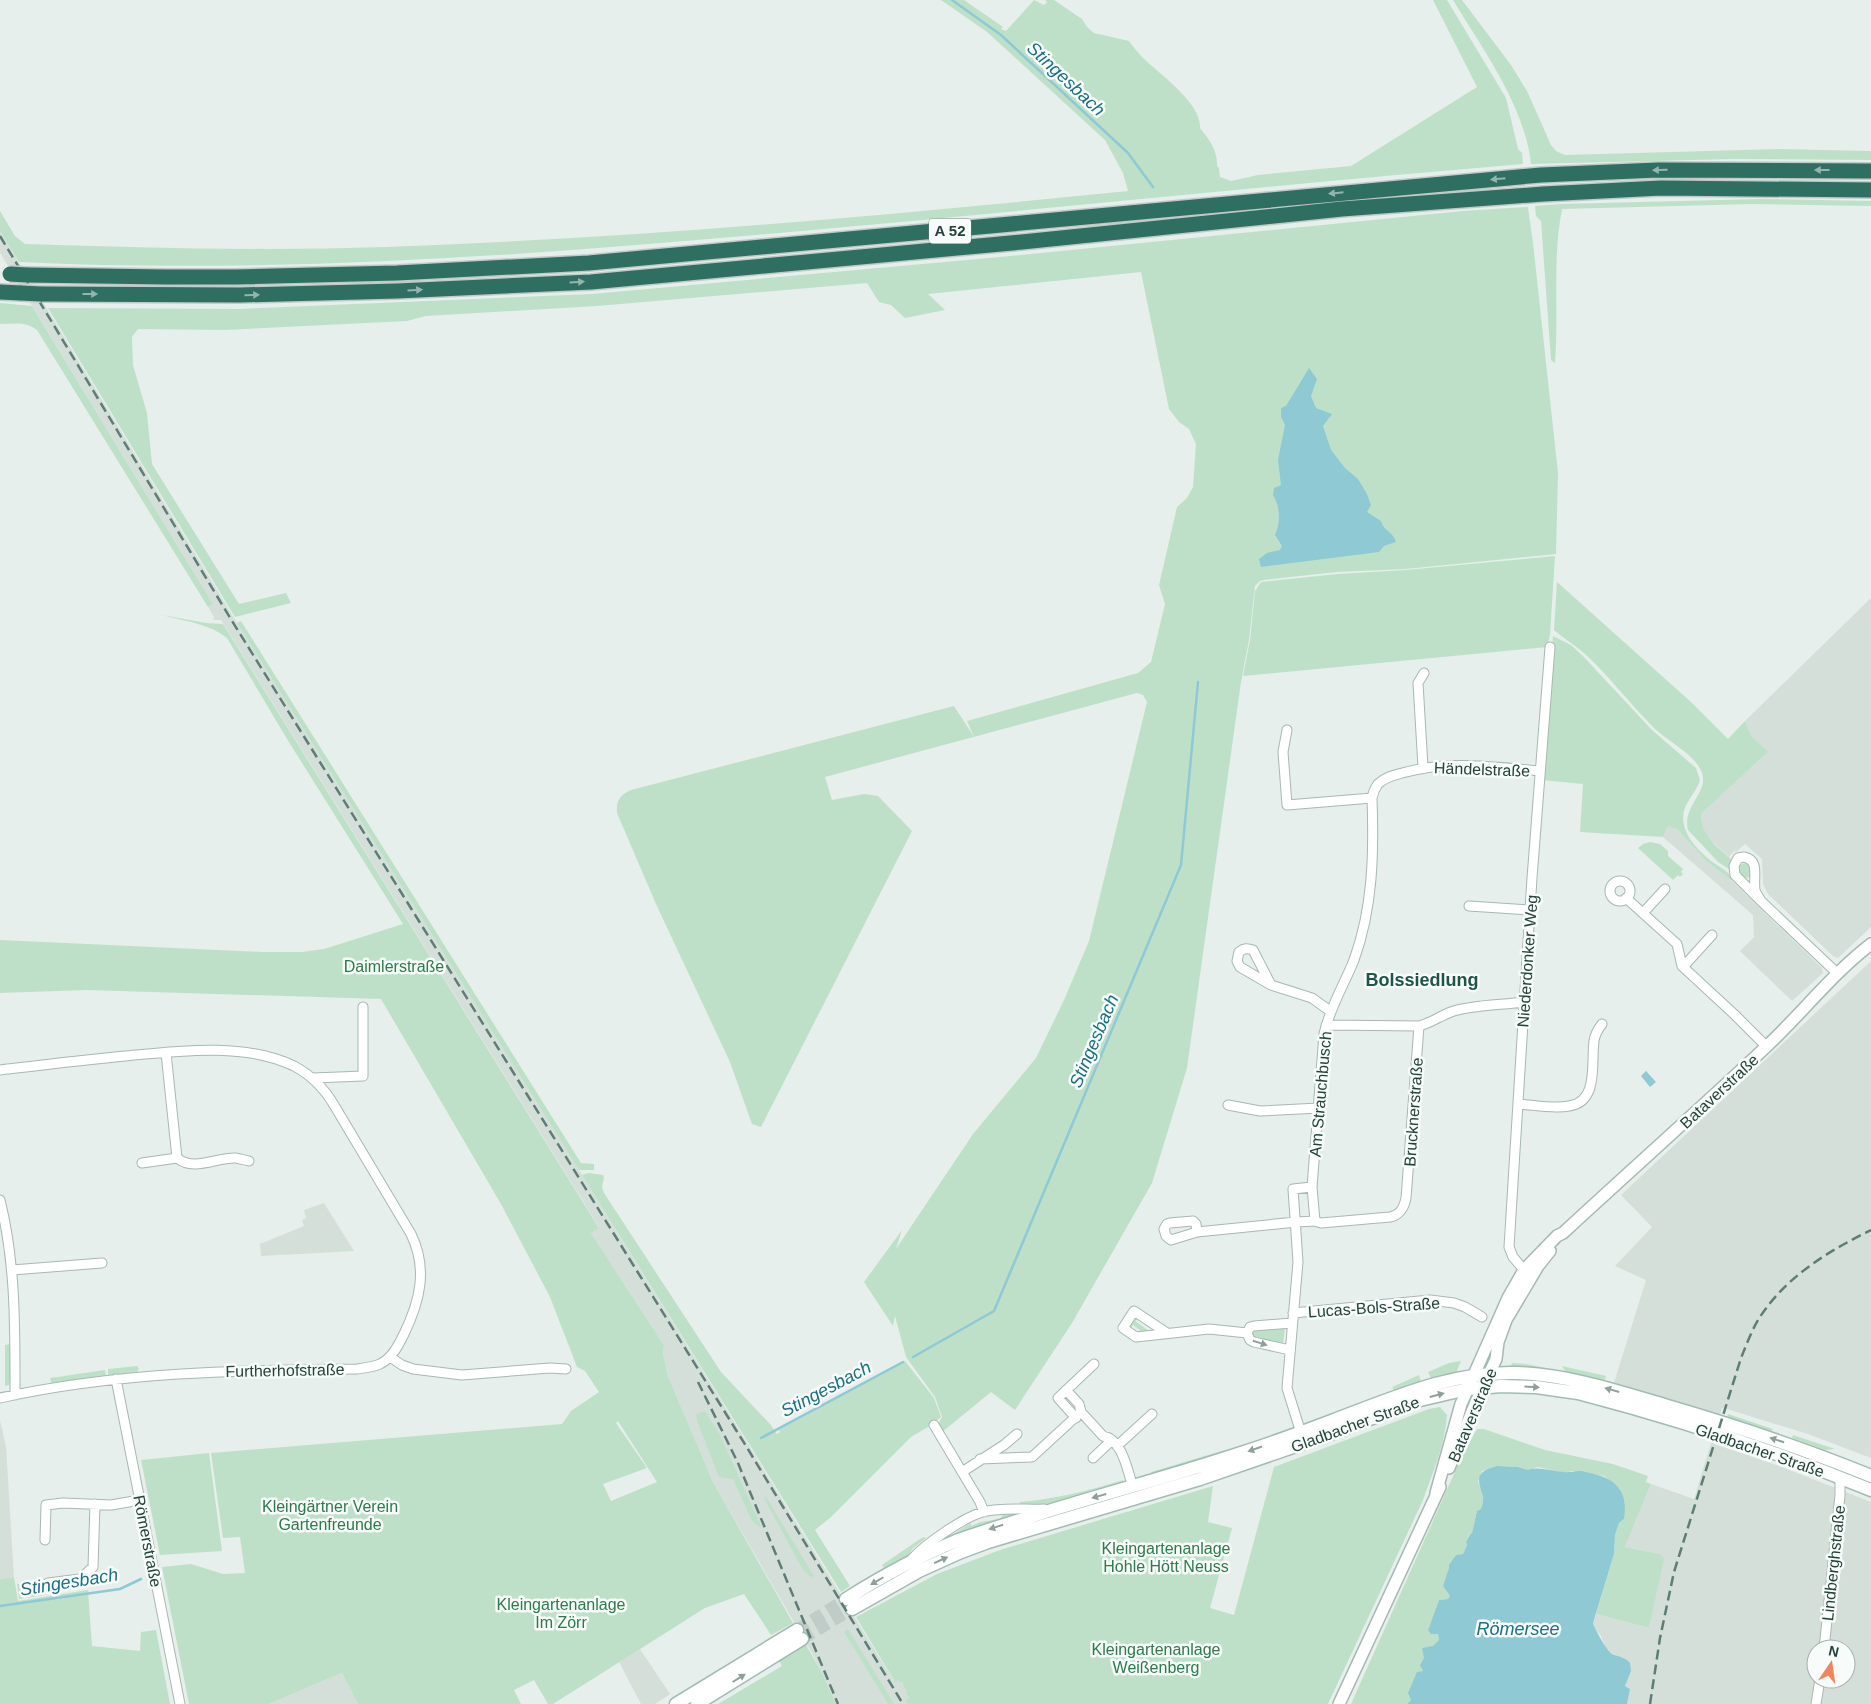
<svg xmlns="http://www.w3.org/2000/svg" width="1871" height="1704" font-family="Arial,sans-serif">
	<rect width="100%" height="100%" fill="#e6efeb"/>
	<path fill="#d4dfda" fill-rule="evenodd" d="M0,231L237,623L579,1170L894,1681L898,1679L905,1686L909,1698L905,1700L907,1704H836L814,1657L713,1482L668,1376L663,1353L664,1345L591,1233L599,1227L221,620H213L214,617L208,607L213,604L0,253Z
		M1871,598V927L1838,958L1833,956L1768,894L1763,884L1762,859L1745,844L1736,852L1734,851L1729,857L1706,836L1702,824L1701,814L1767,753L1752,737L1745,721Z
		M1668,825L1677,829L1705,860L1732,881L1822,968L1823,973L1792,1001L1740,951L1754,937L1753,915L1663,837Z
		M1871,961V1458L1808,1434L1730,1410L1722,1408L1720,1416L1613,1386L1646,1280L1615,1266L1652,1227L1621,1195Z
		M324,1203L354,1251L261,1256L260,1244L304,1226L302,1220L306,1218L304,1210Z
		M0,1420L6,1447L14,1577L0,1579Z
		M1711,1443L1782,1467L1871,1502V1704H1627L1630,1689L1625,1686L1631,1671L1616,1655L1610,1653L1606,1648L1601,1636L1594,1628L1593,1623L1596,1614L1649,1628L1660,1554L1625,1547L1651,1484L1694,1499ZM1816,1649H1846V1679H1816Z
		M640,1649L670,1694L655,1704H641L619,1662Z
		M342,1673L358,1704H269Z"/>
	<path fill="#bfe0c8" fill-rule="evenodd" d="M941,0H964L1003,27L1001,29L1006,31L1034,0L1044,5L1047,2L1045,0H1054L1082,19L1087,27L1094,33L1129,41C1133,46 1137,52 1142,57C1158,73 1202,103 1200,128C1209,139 1218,151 1217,166L1219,168L1220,177L1231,181L1258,175L1351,166L1477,87L1433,0H1447L1506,98L1518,149L1522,153L1523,164C1271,185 1020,212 768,234C519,256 269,274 19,262L0,231V211L15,236L25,244C145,248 266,251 386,247C634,238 881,216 1128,191L1123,173L1105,140L987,32Z
		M1453,0H1462L1511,65L1527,91L1551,145L1556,151L1565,155L1778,149L1871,151V160L1733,159L1531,164C1525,106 1482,48 1453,0Z
		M1761,199L1871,201V206L1752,204L1562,209C1552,260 1559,312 1555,363L1551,360L1541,221L1536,216L1535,206L1561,204Z
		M1528,207L1533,243L1558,473L1556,554L1406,569L1337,572L1264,580L1260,581L1255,586L1249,640L1241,682L1187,1068L1152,1183L1072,1323L1015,1410L991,1392L941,1433L937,1427L942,1417L935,1397L906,1357L895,1316L893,1326L864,1282L902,1230L896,1249L973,1134L1036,1058L1064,1000L1089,941L1147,702L1143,695L1137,693L825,777L832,800L864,794L878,796L912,831L761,1127L752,1124L730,1062L656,904L617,813C616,800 620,795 631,790L954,706L974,737L967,721L1138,673L1151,662L1165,604L1159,585L1177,507L1187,498L1193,487L1196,444L1189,429L1179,422L1169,409L1141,272L928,294L945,310L905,318L891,305L879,302L867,283L597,306L426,316L407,321L224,330L138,329L132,337L133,365L147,413L152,464L239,604L286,593L291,603L235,617L48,308L239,309L592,294L1000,257L1463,211Z
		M0,303L32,306L213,604L208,607L37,330C26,321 13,324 0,324Z
		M1555,556L1550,635L1547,647L1243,676L1250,640L1255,591L1261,582L1337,574L1406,570Z
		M1557,582L1691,702L1728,739L1745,721L1752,737L1768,752L1701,814C1702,837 1715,845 1731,859L1729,869L1718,862L1688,830C1682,806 1709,792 1702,773C1697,756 1668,741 1655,729C1631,705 1610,677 1585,654C1575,645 1564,639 1554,630Z
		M162,615L206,623L223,624L599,1228L591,1233L664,1345L663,1353L668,1376L713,1482L793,1623L771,1635L744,1594L705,1608L553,1704H548L534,1680L514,1690L521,1704H358L342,1673L269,1704H189L162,1567L191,1564L223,1574L245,1573L240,1537L223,1538L211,1453L562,1424L571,1411L599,1392L585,1371L577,1367L550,1297L501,1204L381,999L87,990L0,993V940L263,952H302L324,949L403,924L287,739L227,638C210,624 184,621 162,615ZM618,1421L657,1482L611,1501L603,1484L647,1468L616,1423Z
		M241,621L581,1163L594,1164V1170H579L237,623Z
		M1553,636L1571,645L1582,655L1652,730L1696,768L1700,780C1697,791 1687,800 1684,811C1679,832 1698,851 1714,863C1722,869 1729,870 1732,881L1705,860L1677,829L1668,826L1663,837L1580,832L1583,784L1542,780Z
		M1650,842L1660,844L1668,851V856L1683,869L1681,872L1683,874L1680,877L1678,875L1673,880L1638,848L1643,844Z
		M1745,863L1749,864L1750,876L1748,878L1744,877L1738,870L1740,865Z
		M589,1173L603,1175L604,1178L602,1187L604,1193L721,1372L770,1424L777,1434L780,1432L779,1430L905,1361L934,1398L941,1417L933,1424L911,1437L831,1517L815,1530L850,1586L841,1592L582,1175Z
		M1136,1316L1141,1319L1135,1321L1149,1331L1156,1329L1157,1331L1138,1334L1140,1330L1133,1325L1130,1329L1128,1326Z
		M1256,1328H1285L1283,1344L1256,1339L1252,1334Z
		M11,1344L10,1380L9,1385L5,1386V1345Z
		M1461,1361L1456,1373L1431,1378L1428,1372L1449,1363Z
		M1512,1363L1526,1364L1546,1368L1511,1367Z
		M137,1366L139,1369L137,1372L108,1375V1369Z
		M1562,1366L1606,1376L1605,1380L1565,1371Z
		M105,1370L106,1376L52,1385L50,1378Z
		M1419,1375L1421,1381L1394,1391L1392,1387Z
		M1440,1407L1447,1415C1445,1444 1433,1472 1423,1500L1328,1704H907L905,1700L909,1698L906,1693L907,1692L902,1682L901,1683L898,1680L895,1682L856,1617L937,1574L1000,1550L1213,1486L1208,1522L1232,1528L1210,1608L1234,1615L1274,1467L1429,1409Z
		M705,1411L720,1435L761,1526L759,1527L751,1519L733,1479L719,1477L698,1424L696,1414Z
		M1728,1414L1773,1429L1771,1431L1727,1417Z
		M1477,1429H1484L1545,1450L1613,1464L1648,1476L1646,1482L1651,1484L1625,1547L1660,1554L1664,1559L1649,1628L1596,1614L1614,1554L1615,1535L1619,1523L1624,1519L1620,1489L1604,1476L1572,1471L1565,1473L1538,1467L1529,1470L1518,1467L1497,1466L1482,1471L1478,1481L1484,1498L1481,1509L1477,1511L1472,1533L1469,1534L1466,1542L1467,1545L1463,1554L1456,1555L1443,1586L1451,1596L1448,1599L1439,1600L1428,1630L1438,1633L1439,1640L1424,1658L1423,1671L1411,1700L1407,1704H1351L1462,1456Z
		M1793,1435L1835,1449L1825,1450L1792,1438Z
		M1225,1450L1227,1452L1152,1475L1151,1472Z
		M209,1453L222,1551L160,1555L141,1460Z
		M1123,1480V1484C1091,1494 1059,1503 1026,1507L1019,1502C1057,1499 1087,1491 1123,1480Z
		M766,1497L814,1576L811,1577L803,1570L764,1498Z
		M1032,1512L928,1548L945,1535L950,1536L971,1523V1526L980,1522L1000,1519L1004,1513Z
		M923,1537L926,1538L912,1549L909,1557L886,1571L882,1565Z
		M14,1577L18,1601L88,1590L92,1646L140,1651L141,1632L156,1630L170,1704H0V1579Z
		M17,1584H44L45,1595L19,1599Z
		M848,1629L894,1704H888L844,1632Z
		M805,1643L822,1673L836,1704H718L782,1666L778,1659Z"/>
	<path fill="#8ec9d4" d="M1309,368L1317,379L1311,396L1316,408L1332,414L1323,426L1331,450L1345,468L1358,479L1367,494L1371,505L1367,512L1381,521C1384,532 1393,531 1396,542L1384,546L1379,552L1261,567L1259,559L1267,553L1280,550L1282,546L1275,535C1281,522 1280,506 1273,495L1274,488L1281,485L1278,460L1285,425L1281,417V408L1286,406Z
		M1646,1071L1656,1082L1650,1087L1641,1076Z
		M1497,1466L1518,1467L1529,1470L1530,1469C1542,1467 1552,1471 1564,1472C1569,1473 1574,1471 1579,1471C1584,1471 1589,1473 1594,1474C1619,1480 1628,1494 1624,1519L1619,1523L1615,1535L1614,1554L1593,1623C1594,1628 1607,1651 1612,1654C1619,1657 1625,1657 1630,1663L1631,1671L1625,1686L1630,1689L1627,1704H1407L1411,1700L1408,1693L1417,1672L1423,1671L1420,1665L1424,1658L1422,1648L1433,1646L1439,1640L1438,1634H1431L1428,1630L1439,1600L1448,1599L1450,1596L1443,1586L1449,1568V1565L1456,1555L1463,1554L1467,1545L1466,1542L1470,1534L1472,1533L1477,1511L1481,1509C1482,1505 1484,1500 1483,1496C1477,1478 1475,1472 1497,1466Z"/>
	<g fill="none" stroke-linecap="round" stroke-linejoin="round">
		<path stroke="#8ec9d4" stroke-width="2.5" d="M952,0L1001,35L1128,153L1153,187
			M913,1357L994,1311L1181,865L1198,682
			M761,1438L903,1362
			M0,1606L120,1589L141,1579"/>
		<path stroke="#bfccc8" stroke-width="12" stroke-dasharray="12 6" stroke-linecap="butt" d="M797,1630L846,1599
			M802,1639L852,1609"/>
		<g stroke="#a8b8b2" stroke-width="11">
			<path id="minor" d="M1287,730L1283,752L1287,805L1372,798
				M1423,767L1418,683L1424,673
				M1610 891a10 10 0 1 1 20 0a10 10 0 1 1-20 0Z
				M1626,898L1677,944L1682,966L1735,1015L1766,1046
				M1761,901L1735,875L1734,866L1738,858L1744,857C1760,860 1753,877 1755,890C1756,894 1759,897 1761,901L1838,974
				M1469,906L1530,910
				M1643,913L1665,889
				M1683,967L1712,935
				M1271,985L1253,950C1247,948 1244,948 1239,952L1237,961L1240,967L1271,985L1312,998L1330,1011
				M1326,1025L1419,1026C1431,1023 1440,1016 1451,1012C1470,1005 1503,1005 1524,1002
				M166,1053L177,1158C194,1172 217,1157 236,1158C240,1159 245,1160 249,1161
				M0,1070C42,1065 83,1060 125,1056C177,1051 245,1042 294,1066C311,1075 324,1088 334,1105L411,1234C428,1269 420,1301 404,1334C398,1346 392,1358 380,1364C373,1367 364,1368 357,1369C237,1370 118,1372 0,1398
				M313,1078L363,1076V1007
				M1519,1104C1535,1105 1553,1109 1569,1106C1599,1102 1591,1063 1594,1041C1595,1034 1598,1029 1602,1024
				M1228,1105L1260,1111L1319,1108
				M142,1163L177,1158
				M0,1200C16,1264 15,1330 15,1395
				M1315,1221L1312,1187L1324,1034C1330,1007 1344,985 1354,960C1373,908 1374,853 1372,798C1373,793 1375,788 1378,784C1385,777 1394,775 1402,773C1449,760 1493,767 1540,771
				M1197,1232L1196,1224L1193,1221L1170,1223L1167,1224L1164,1229L1166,1236L1171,1240L1197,1232L1296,1222L1315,1221L1321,1223L1390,1217C1400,1215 1404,1208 1406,1198L1419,1026
				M12,1270L102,1263
				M1524,1270L1513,1257L1509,1247L1532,878L1550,647
				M1293,1313L1430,1300L1454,1303L1465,1307L1482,1317
				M1167,1333L1134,1311L1123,1328L1136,1337L1209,1329L1247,1333
				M1290,1350L1254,1342L1250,1340L1247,1333L1250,1327L1254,1326L1292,1323
				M390,1357L402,1365L413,1369L462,1375L550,1368L566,1369
				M116,1379L180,1704
				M1066,1390L1079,1404L1081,1412L1103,1436C1123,1440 1127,1470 1133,1487
				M1076,1418L1058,1398L1094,1364
				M934,1425L980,1502L984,1512
				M1299,1438L1301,1433L1287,1388L1298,1262L1293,1189L1312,1187
				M1117,1446L1152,1414
				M1093,1458L1112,1440
				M980,1459L1032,1457L1081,1412
				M962,1472L1004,1445L1017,1434
				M45,1540L46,1505L63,1503L111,1505L140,1500
				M912,1559C925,1544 964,1517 983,1512C1001,1507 1025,1510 1044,1509
				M48,1583L80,1579L93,1567L95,1504
				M1824,1649L1840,1495V1477
				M1816,1704L1820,1679"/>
		</g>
		<g stroke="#a8b8b2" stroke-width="14">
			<path id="tertiary" d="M1449,1468L1476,1402L1496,1359L1498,1342L1506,1320L1538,1266L1550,1251
				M1436,1493L1461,1404L1508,1298L1524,1270L1557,1236L1563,1233C1631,1170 1700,1109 1768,1045C1803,1012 1833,973 1871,944
				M1339,1704L1440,1487"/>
		</g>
		<g stroke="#a4bbb3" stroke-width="15">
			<path id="secondary" d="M846,1599C881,1577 917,1557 956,1541C983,1531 1011,1523 1039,1514C1103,1494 1168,1477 1232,1456C1266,1445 1300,1433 1334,1420C1393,1398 1452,1371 1517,1373C1570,1375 1620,1392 1671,1407C1739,1427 1805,1449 1871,1476
				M852,1609L919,1571L961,1552L988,1542L1200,1479L1325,1436L1420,1400L1467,1389L1501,1386L1536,1387L1578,1393C1678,1419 1776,1451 1871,1490
				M676,1704L797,1630
				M697,1704L802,1639"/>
		</g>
		<g stroke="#c2cac8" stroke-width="18">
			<path id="motorway" d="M27,275L165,277H237L397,273L589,263L1541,175L1658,170L1871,171
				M0,292L21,293
				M41,294L240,295L397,291L591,282L1022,242L1342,209L1543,194L1661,188L1871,190"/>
		</g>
		<use href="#minor" stroke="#fff" stroke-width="9"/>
		<use href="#tertiary" stroke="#fff" stroke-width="11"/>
		<use href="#secondary" stroke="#fff" stroke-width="12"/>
		<use href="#motorway" stroke="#2f6f62" stroke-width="15"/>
		<path stroke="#5f7d75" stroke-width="2.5" stroke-dasharray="10 5" stroke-linecap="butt" d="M0,236L232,621L746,1446L903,1704
			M698,1382L738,1463L838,1704
			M1650,1704L1660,1638L1674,1572L1741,1358C1746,1346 1751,1332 1758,1320C1785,1277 1827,1252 1871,1230"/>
		<g stroke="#c2cac8" stroke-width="18" stroke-linecap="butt">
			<path id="motorway-bridge" d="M10,274L27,275
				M21,293L41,294"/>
		</g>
		<use href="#motorway-bridge" stroke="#2f6f62" stroke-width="15"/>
	</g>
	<defs><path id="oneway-solid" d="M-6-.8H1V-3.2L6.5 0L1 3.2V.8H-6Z" transform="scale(1.25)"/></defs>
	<g fill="#93b5ae">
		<use href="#oneway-solid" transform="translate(1660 170) rotate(179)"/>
		<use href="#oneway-solid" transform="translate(1822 170) rotate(-180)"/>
		<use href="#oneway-solid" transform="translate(1498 179) rotate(175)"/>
		<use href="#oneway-solid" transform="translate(1336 193) rotate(174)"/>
		<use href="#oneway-solid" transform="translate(577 282) rotate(-3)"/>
		<use href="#oneway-solid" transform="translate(415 290) rotate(-3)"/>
		<use href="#oneway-solid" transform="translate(90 294)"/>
		<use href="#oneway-solid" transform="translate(252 295) rotate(-2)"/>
	</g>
	<g fill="#92a09c">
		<use href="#oneway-solid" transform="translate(1260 1343) rotate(17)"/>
		<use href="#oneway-solid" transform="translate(1532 1387) rotate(4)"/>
		<use href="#oneway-solid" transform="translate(1612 1390) rotate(-164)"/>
		<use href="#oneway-solid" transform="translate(1437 1395) rotate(-15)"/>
		<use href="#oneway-solid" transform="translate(1777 1440) rotate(-162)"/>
		<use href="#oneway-solid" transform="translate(1255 1449) rotate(161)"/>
		<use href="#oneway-solid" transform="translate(1099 1496) rotate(164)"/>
		<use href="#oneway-solid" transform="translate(996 1527) rotate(163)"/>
		<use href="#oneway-solid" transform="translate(941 1560) rotate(-24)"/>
		<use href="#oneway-solid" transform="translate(877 1581) rotate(150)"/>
		<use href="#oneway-solid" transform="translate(739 1678) rotate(-32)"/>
	</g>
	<g text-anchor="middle" stroke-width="5" stroke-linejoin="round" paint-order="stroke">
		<rect fill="#f7fbf9" stroke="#637a73" stroke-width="1" x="929" y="218.5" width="42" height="25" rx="4"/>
		<g font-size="15" font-weight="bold" fill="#24423a">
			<text x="950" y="236">A 52</text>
		</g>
		<g font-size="16" fill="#24423a" stroke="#f7fbf9">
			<text transform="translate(1482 769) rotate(2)" y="6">Händelstraße</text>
			<text transform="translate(1527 961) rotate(-86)" y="6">Niederdonker Weg</text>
			<text transform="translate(1719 1091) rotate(-43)" y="6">Bataverstraße</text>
			<text transform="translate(1320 1094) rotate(-85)" y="6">Am Strauchbusch</text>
			<text transform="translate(1413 1112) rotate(-86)" y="6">Brucknerstraße</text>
			<text transform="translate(1374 1307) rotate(-4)" y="6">Lucas-Bols-Straße</text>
			<text transform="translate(285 1370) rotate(-1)" y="6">Furtherhofstraße</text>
			<text transform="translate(1472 1415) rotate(-67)" y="6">Bataverstraße</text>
			<text transform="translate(1355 1424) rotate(-20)" y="6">Gladbacher Straße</text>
			<text transform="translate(1760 1450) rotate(19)" y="6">Gladbacher Straße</text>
			<text transform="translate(148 1541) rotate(79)" y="6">Römerstraße</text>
			<text transform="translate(1833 1563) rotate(-84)" y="6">Lindberghstraße</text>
		</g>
		<g font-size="16" fill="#2d7a4b" stroke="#f7fbf9">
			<text x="394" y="972">Daimlerstraße</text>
			<text x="330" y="1512">Kleingärtner Verein<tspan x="330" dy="18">Gartenfreunde</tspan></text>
			<text x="1166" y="1554">Kleingartenanlage<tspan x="1166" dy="18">Hohle Hött Neuss</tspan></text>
			<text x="561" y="1610">Kleingartenanlage<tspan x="561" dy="18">Im Zörr</tspan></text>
			<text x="1156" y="1655">Kleingartenanlage<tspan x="1156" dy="18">Weißenberg</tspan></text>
		</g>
		<g font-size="18" font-style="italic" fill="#1c6f80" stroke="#f7fbf9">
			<text transform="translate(1066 79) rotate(43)" y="6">Stingesbach</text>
			<text transform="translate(1094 1041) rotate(-67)" y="6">Stingesbach</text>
			<text transform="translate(826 1389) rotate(-28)" y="6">Stingesbach</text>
			<text transform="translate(69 1582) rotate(-9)" y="6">Stingesbach</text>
			<text x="1518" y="1635">Römersee</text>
		</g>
		<g font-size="18" font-weight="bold" fill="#1f5548" stroke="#f7fbf9">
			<text x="1422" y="986">Bolssiedlung</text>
		</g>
	</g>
	<g transform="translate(1831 1664) rotate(13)"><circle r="24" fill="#f7fbf9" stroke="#a3b1ad"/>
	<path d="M0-4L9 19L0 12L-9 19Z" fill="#f4845f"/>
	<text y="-8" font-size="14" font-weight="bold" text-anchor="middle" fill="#24423a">N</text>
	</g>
</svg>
